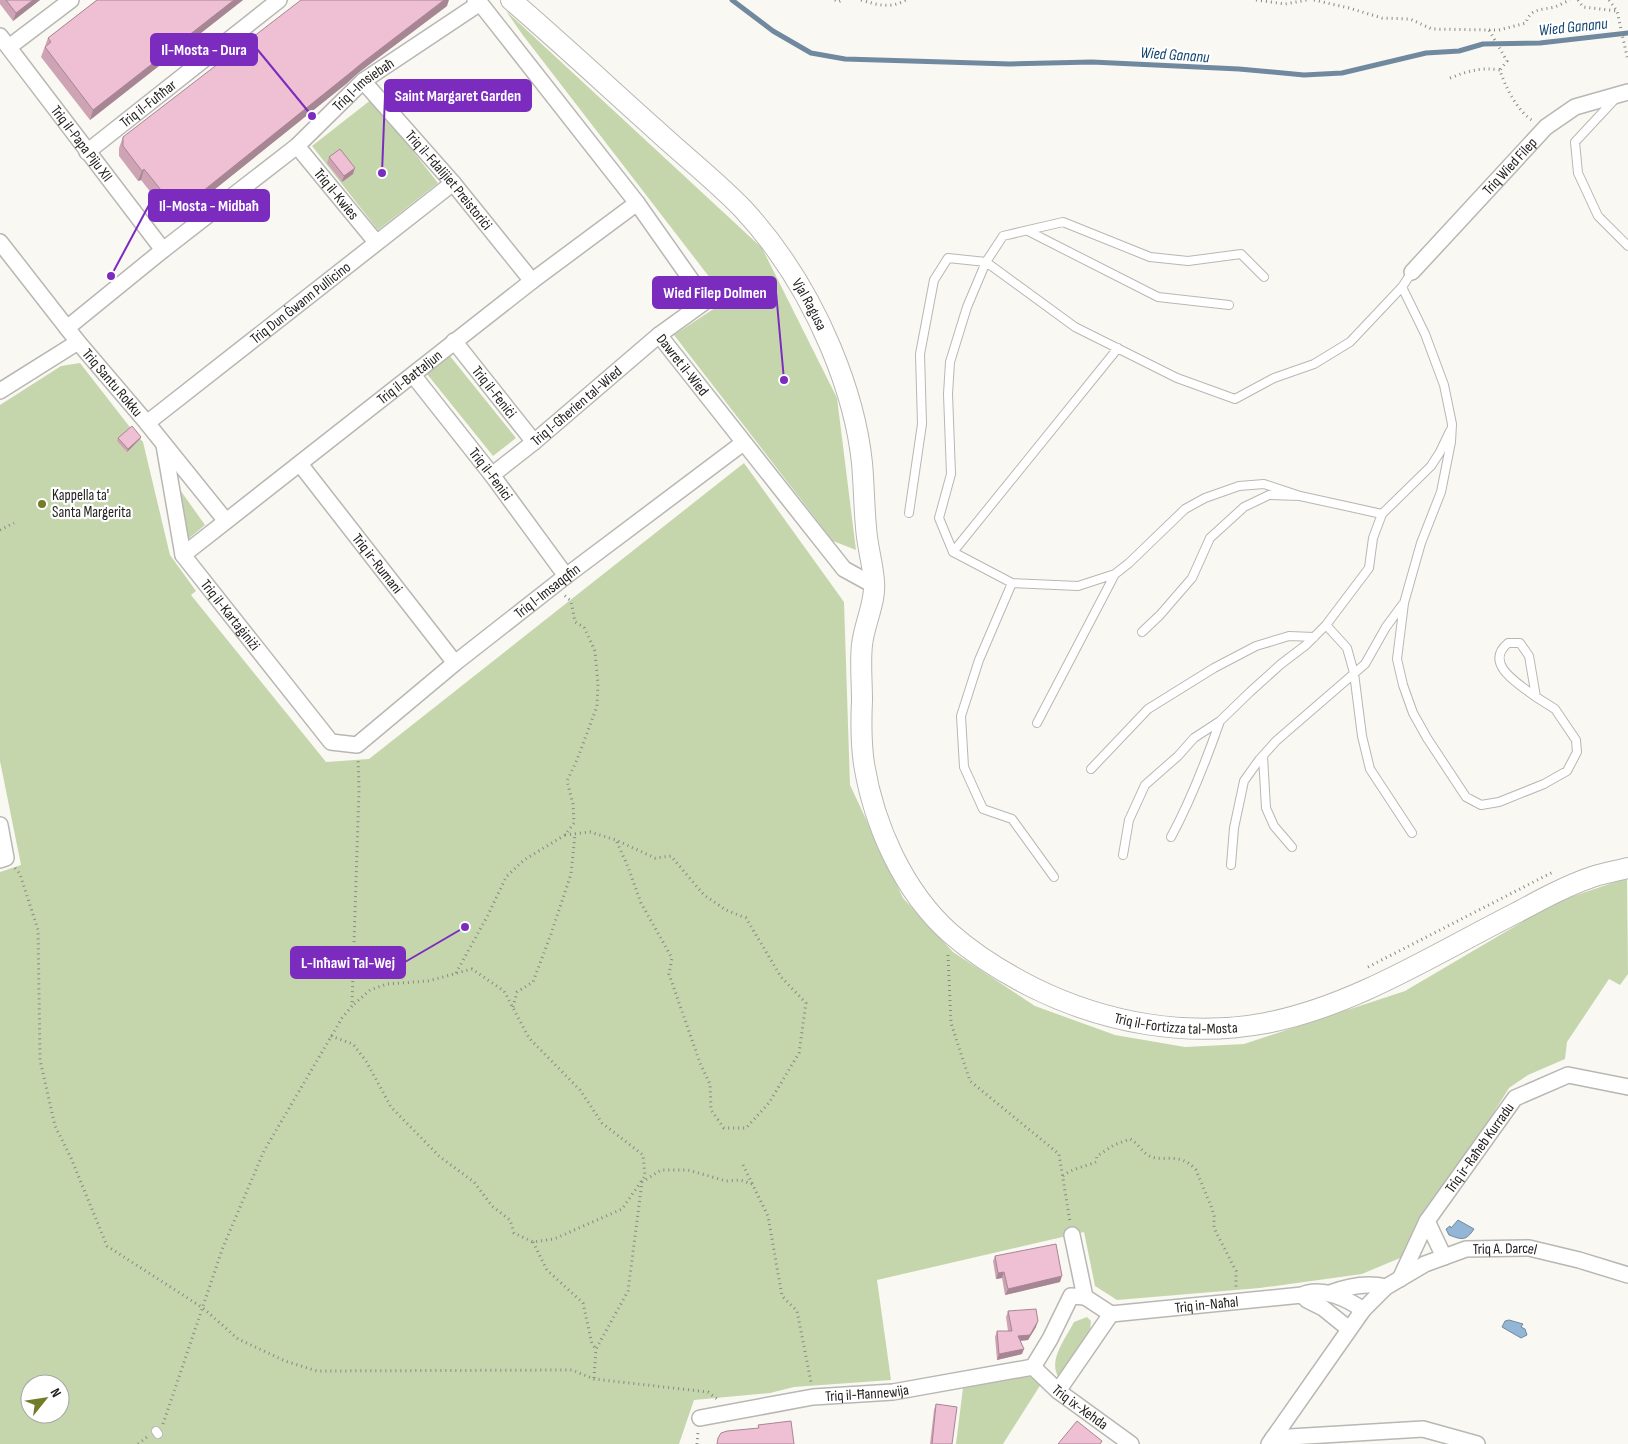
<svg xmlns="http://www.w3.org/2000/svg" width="1628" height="1444" font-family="'Sofia Sans Condensed',sans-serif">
	<rect width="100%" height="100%" fill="#faf8f3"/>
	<path fill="#c5d6ad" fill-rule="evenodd" d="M506,11L762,248L837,398L856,550L833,541L674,335L727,300L522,34Z
		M372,99L438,183L378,230L312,146Z
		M450,356L516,438L493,456L427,374Z
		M80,363L129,426L143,442L170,555L196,591L191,595L326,762L369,759L744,463L844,602L850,785L903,898L953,952L1035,1006L1115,1035L1185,1047L1244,1044L1405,991L1556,902L1627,878L1628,974L1620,985L1609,979L1567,1042L1565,1059L1528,1075L1509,1088L1448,1185L1400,1258L1362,1274L1260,1288L1117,1300L1095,1286L1084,1232L877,1280L891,1380L794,1387L770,1393L694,1400L679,1444H0V872L21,865L0,761V405L61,366ZM30,1384H60V1414H30Z
		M178,487L205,525L187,540Z
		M1087,1317L1091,1321L1090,1331L1063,1377L1059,1378C1047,1361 1066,1338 1074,1322Z
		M1006,1375H1027L1041,1384L1003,1444H956L963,1388Z"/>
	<path fill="#93b5d6" stroke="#71899f" d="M1458,1220L1474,1229C1466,1241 1462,1240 1449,1235L1446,1229L1450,1226L1451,1228Z
		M1509,1320L1523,1324L1521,1327L1525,1329L1527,1335L1521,1338L1502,1327L1505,1321Z"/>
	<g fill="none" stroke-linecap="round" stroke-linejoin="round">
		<path stroke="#71899f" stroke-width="5" d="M732,0L773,31L811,53L845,59L1010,64L1092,62L1239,69L1304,75L1342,73L1426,53L1459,51L1483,44L1540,43L1628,33"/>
		<g stroke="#b9b7b3" stroke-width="10">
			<path id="lane" d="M1616,98L1575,142L1578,173L1598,216L1628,246
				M1028,231L1158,297L1229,305
				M1264,277L1241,254L1188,261L1150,257L1063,222L1003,236L986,262L1075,327L1177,378L1235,399L1274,378L1314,364L1350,342L1402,287L1412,272
				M1402,287L1425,334L1444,385L1452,424L1451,442L1441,492L1421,543L1404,603L1397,659L1403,685L1413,713L1427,738L1466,797L1481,805L1499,802L1544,784L1567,771L1577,752L1576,740L1555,709L1536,697L1529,656L1520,643H1508C1483,664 1519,684 1536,697
				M909,513L922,424L920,354L934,280L948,258L986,262L967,307L950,362L948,394L951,474L939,518L953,552L1012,583L1078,586L1115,574
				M953,552L1118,348
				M1012,583L979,660L961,716L964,767L983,809L1012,819L1054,877
				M1326,625L1347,648L1354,673L1362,736L1370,769L1412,833
				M1142,632L1160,615L1192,578L1210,538L1244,507L1269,495L1300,496L1382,514
				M1037,723L1115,574L1129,563L1185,509L1205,498L1239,486L1264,484L1300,496
				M1263,756L1266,808L1274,826L1292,847
				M1091,769L1148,709L1214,668L1256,646L1289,636L1314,637
				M1171,837C1191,800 1206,761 1220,721
				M1123,855L1129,820L1145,785L1178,756L1194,738L1220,721L1250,692L1281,664L1306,645L1326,625L1369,568L1373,538L1382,514L1431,466L1440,452L1450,431
				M1231,865L1234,828L1244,781L1259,760L1276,741L1365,664L1386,627L1403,604
				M156,1431L158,1434"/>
		</g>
		<g stroke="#b9b7b3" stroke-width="18">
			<g id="street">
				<path id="s1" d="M475,0L480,3L637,203L706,301L659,335L844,569L875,586"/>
				<path id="s2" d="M0,36L163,250"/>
				<path d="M9,47L71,0"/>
				<path id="s3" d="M363,81L453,183L532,281"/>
				<path id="s4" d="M297,146L376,242"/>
				<path id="s5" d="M87,152L279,0"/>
				<path id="s6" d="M0,242L78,342L147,423L226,521"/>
				<path id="s7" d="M1412,272L1546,127L1575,107L1628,92"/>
				<path id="s8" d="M67,328L163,250L297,146L363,81L480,3"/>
				<path id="s9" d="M454,341L534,442"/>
				<path id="s10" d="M413,375L492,475L566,576"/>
				<path d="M0,391L78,342"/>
				<path id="s11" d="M147,423L453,183"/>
				<path id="s12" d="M164,445L183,555L331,742L357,745L455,663L566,576L743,443"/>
				<path id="s13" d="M300,464L455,663"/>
				<path id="s14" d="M492,475L534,442L659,335"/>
				<path id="s15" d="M183,555L532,281L637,203"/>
				<path d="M0,825L6,858L0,860"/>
				<path d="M1427,1221L1444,1257"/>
				<path id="s16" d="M1400,1279L1427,1221L1515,1098L1568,1075L1628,1087"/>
				<path d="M1330,1293C1348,1286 1366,1282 1386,1287"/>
				<path d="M1302,1295L1307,1300L1323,1308L1349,1329"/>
				<path d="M1085,1297L1111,1314"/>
				<path id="s17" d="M1111,1314L1302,1295C1321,1286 1348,1299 1363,1310"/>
				<path d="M1033,1367L1050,1339L1071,1296L1085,1297L1072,1235"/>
				<path id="s18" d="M1033,1367L1058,1391L1131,1444"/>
				<path d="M1058,1391L1111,1314"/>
				<path id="s19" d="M700,1418L813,1397L893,1392L1033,1367"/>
				<path d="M1273,1438L1423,1429L1477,1444"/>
				<path id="s20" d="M1269,1444L1363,1310L1386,1287L1425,1264L1466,1249L1529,1248L1579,1260L1628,1275"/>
			</g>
		</g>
		<g stroke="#b9b7b3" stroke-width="22">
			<g id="secondary">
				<path id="s21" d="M511,0C560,42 607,86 655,129C684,156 716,181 743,209C780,249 810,298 831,348C846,384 858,424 862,463C864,485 864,506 866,527C867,546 873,564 874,582C876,602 864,624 862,645C860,662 862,682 862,700C861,721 861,743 864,764C874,825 903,891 950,933C975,955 1004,973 1034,988C1105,1023 1188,1038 1266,1023C1355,1006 1438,952 1518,912C1542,899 1566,886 1592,877C1604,873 1616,871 1628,868"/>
			</g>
		</g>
		<path stroke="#8a8885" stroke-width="3" stroke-dasharray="1 4" stroke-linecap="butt" d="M835,0L838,2L843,0
			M861,0C878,5 890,9 906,0
			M1256,0L1285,4L1307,0
			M1314,0L1349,8L1382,18L1410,19L1432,29L1489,30L1507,61L1500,70
			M1578,0L1583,7L1617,11
			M1609,0L1617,11L1628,61
			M1489,30H1499L1526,23C1530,8 1542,10 1555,7C1560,5 1565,2 1570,0
			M1450,78C1468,71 1481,67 1500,70C1504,85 1518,112 1532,120
			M0,530L14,523
			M565,835L590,832L616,840L655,858L671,856L704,895L726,910L746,918L781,977L806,1003L799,1053L769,1103L746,1128H724L711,1110L710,1084L700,1063L669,974L672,958L641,903L628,867L616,840
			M15,868L20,874L38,930L40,1060L55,1126L71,1158L107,1246L203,1308L238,1339L285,1361L317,1371L572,1370L594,1379L708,1392L717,1399
			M948,955L951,1023L970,1081L1059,1154L1070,1222
			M1368,967L1553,872
			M456,973L488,915L506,877L524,860L565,835L574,823L573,804L567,781L577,760L597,706L598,684L595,651L584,627L575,622L571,601L564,595
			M513,1007L517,992L533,982L551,934L571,874L575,834
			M331,1036L353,1044L366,1061L391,1107L440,1157L474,1182L492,1206L510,1220L514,1233L533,1242L554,1239L622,1209L645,1176L643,1155L602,1123L580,1090L529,1038L504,991L472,969L428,981L387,984L370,990L352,1006
			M743,1165L768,1216L782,1296L797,1311L811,1382
			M1063,1176C1070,1169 1087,1166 1096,1162L1097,1156L1114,1145L1130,1139C1138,1143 1141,1151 1148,1155C1162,1164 1179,1150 1196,1170L1211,1206L1214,1216V1228L1236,1271V1288
			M533,1242L547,1270L583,1303L592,1344L596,1349
			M594,1378L596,1349L628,1291L642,1182L661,1170H688L726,1181L740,1180L753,1184
			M163,1424L223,1247L264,1151L342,1018L352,1006L359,789L358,758
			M138,1444L147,1437
			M697,1444L698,1432"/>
		<use href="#lane" stroke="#fff" stroke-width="8"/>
		<use href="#street" stroke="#fff" stroke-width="15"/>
		<use href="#secondary" stroke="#fff" stroke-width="20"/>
	</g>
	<path fill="#cea4b5" d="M0,0H40L13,21L0,4Z
		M97,0H243L90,120L41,57L48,38Z
		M447,6L358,73L346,84L174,222L141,180L138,181L119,156V148L123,137Z
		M329,157L353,174L342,182L327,163Z
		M141,437L140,439L127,452L117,441L118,438Z
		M995,1256L1060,1282L1005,1295L1002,1278L996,1279L993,1261Z
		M1008,1311L1036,1327L1028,1340L1021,1341L1022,1354L997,1360L995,1337L997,1331H1008L1006,1317Z
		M936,1404L952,1444H930L934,1410Z"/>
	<path fill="#a78694" d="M33,0H40L13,21L16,13Z
		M234,0H243L90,120L93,110Z
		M444,0H449L447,6L358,73L346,84L174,222L178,211L362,63Z
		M355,168L353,174L342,182L344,176Z
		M144,169L141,180L138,181L142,171Z
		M141,437L140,439L127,452L128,449Z
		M1004,1272L1002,1278L996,1279L998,1273Z
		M1062,1276L1060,1282L1005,1295L1008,1289Z
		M1038,1321L1036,1327L1028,1340L1016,1341L1018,1336Z
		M1024,1349L1022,1354L997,1360L999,1354Z"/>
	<path fill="#efbfd3" stroke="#a78694" d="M6,0H33L16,13Z
		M97,0H234L93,110L45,47L51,42L48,38Z
		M301,0H444L362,63L350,73L178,211L144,169L142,171L123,146V137Z
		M340,149L355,168L344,176L329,157Z
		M132,426L141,437L128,449L118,438Z
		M1056,1244L1062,1276L1008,1289L1004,1272L998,1273L995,1256Z
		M1036,1309L1038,1321L1030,1335L1018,1336L1024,1349L999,1354L997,1331H1012L1008,1311Z
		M936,1404L957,1407L952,1444H932Z
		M791,1421L794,1444H717L718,1438L721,1433L727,1431L759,1428L758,1425Z
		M1077,1421L1102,1441L1100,1444H1058Z"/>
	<circle fill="#737c28" stroke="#fff" stroke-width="2" cx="42" cy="504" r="5"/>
	<g text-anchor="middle" stroke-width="4.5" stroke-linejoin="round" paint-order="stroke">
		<g font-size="15" fill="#232220" stroke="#fff">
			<text dy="5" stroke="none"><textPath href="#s8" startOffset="384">Triq l-Imsiebaħ</textPath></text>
			<text dy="5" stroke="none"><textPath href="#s5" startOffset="78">Triq il-Fuħħar</textPath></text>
			<text dy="5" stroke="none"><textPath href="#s2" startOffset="135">Triq il-Papa Piju XII</textPath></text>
			<text dy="5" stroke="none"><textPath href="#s7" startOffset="144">Triq Wied Filep</textPath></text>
			<text dy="5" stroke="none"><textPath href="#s3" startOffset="131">Triq il-Fdalijiet Preistoriċi</textPath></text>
			<text dy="5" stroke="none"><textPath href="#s4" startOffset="62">Triq il-Kwies</textPath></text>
			<text dy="5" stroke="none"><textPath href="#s11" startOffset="195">Triq Dun Ġwann Pullicino</textPath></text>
			<text dy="5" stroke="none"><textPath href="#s21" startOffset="429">Vjal Ragusa</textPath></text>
			<text dy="5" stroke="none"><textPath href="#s1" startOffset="476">Dawret il-Wied</textPath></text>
			<text dy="5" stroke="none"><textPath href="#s15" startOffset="288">Triq il-Battaljun</textPath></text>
			<text dy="5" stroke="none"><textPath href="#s6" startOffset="180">Triq Santu Rokku</textPath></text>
			<text dy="5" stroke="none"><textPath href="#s9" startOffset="65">Triq il-Feniċi</textPath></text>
			<text dy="5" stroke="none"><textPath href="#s14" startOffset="109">Triq l-Għerien tal-Wied</textPath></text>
			<text dy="5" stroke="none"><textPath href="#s10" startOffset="126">Triq il-Fenici</textPath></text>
			<text dy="5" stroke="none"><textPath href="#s13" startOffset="126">Triq ir-Rumani</textPath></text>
			<text dy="5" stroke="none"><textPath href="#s12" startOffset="621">Triq l-Imsaqqfin</textPath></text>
			<text dy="5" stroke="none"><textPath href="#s12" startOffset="188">Triq il-Kartaġiniżi</textPath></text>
			<text dy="5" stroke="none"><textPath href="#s21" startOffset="1342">Triq il-Fortizza tal-Mosta</textPath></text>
			<text dy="5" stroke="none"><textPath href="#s16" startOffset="154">Triq ir-Raħeb Kurradu</textPath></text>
			<text dy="5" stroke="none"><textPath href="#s20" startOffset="324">Triq A. Darcel</textPath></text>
			<text dy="5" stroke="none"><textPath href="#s17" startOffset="96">Triq in-Naħal</textPath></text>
			<text dy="5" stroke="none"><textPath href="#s19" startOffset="169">Triq il-Ħannewija</textPath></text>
			<text dy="5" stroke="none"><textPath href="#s18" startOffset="62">Triq ix-Xehda</textPath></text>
		</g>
		<g font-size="15" fill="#232220" stroke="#fff" text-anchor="start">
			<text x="52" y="500">Kappella ta'<tspan x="52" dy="17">Santa Margerita</tspan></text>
		</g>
		<g font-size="16" font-style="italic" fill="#114570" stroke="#fff">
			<text transform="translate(1573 26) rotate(-6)" y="6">Wied Gananu</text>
			<text transform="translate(1175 54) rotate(4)" y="6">Wied Gananu</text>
		</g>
	</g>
	<path fill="none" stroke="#7b2cbf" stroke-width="2" d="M312 116L257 49M382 173L385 96M111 276L149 205M784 380L776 292M465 927L405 962"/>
	<g fill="#7b2cbf" stroke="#fff" stroke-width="2">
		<circle cx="312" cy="116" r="5"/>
		<circle cx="382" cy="173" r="5"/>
		<circle cx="111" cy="276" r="5"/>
		<circle cx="784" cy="380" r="5"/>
		<circle cx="465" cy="927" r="5"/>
	</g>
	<g fill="#7b2cbf" stroke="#7b2cbf" stroke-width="2">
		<rect x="151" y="34" width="106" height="31" rx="5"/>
		<rect x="385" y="80" width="146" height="31" rx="5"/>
		<rect x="149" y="190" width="120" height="31" rx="5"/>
		<rect x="653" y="277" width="123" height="31" rx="5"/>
		<rect x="291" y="947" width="114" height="31" rx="5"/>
	</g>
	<g font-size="16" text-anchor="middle" font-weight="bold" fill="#fff">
		<text x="204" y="55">Il-Mosta - Dura</text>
		<text x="458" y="101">Saint Margaret Garden</text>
		<text x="209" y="211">Il-Mosta - Midbaħ</text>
		<text x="715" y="298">Wied Filep Dolmen</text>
		<text x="348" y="968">L-Inħawi Tal-Wej</text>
	</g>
	<g transform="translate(45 1399) rotate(60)"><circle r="24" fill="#ffffff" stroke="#a7a7a6"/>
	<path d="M0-4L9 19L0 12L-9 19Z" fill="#737c28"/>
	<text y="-8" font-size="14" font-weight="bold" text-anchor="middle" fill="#232220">N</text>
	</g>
</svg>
